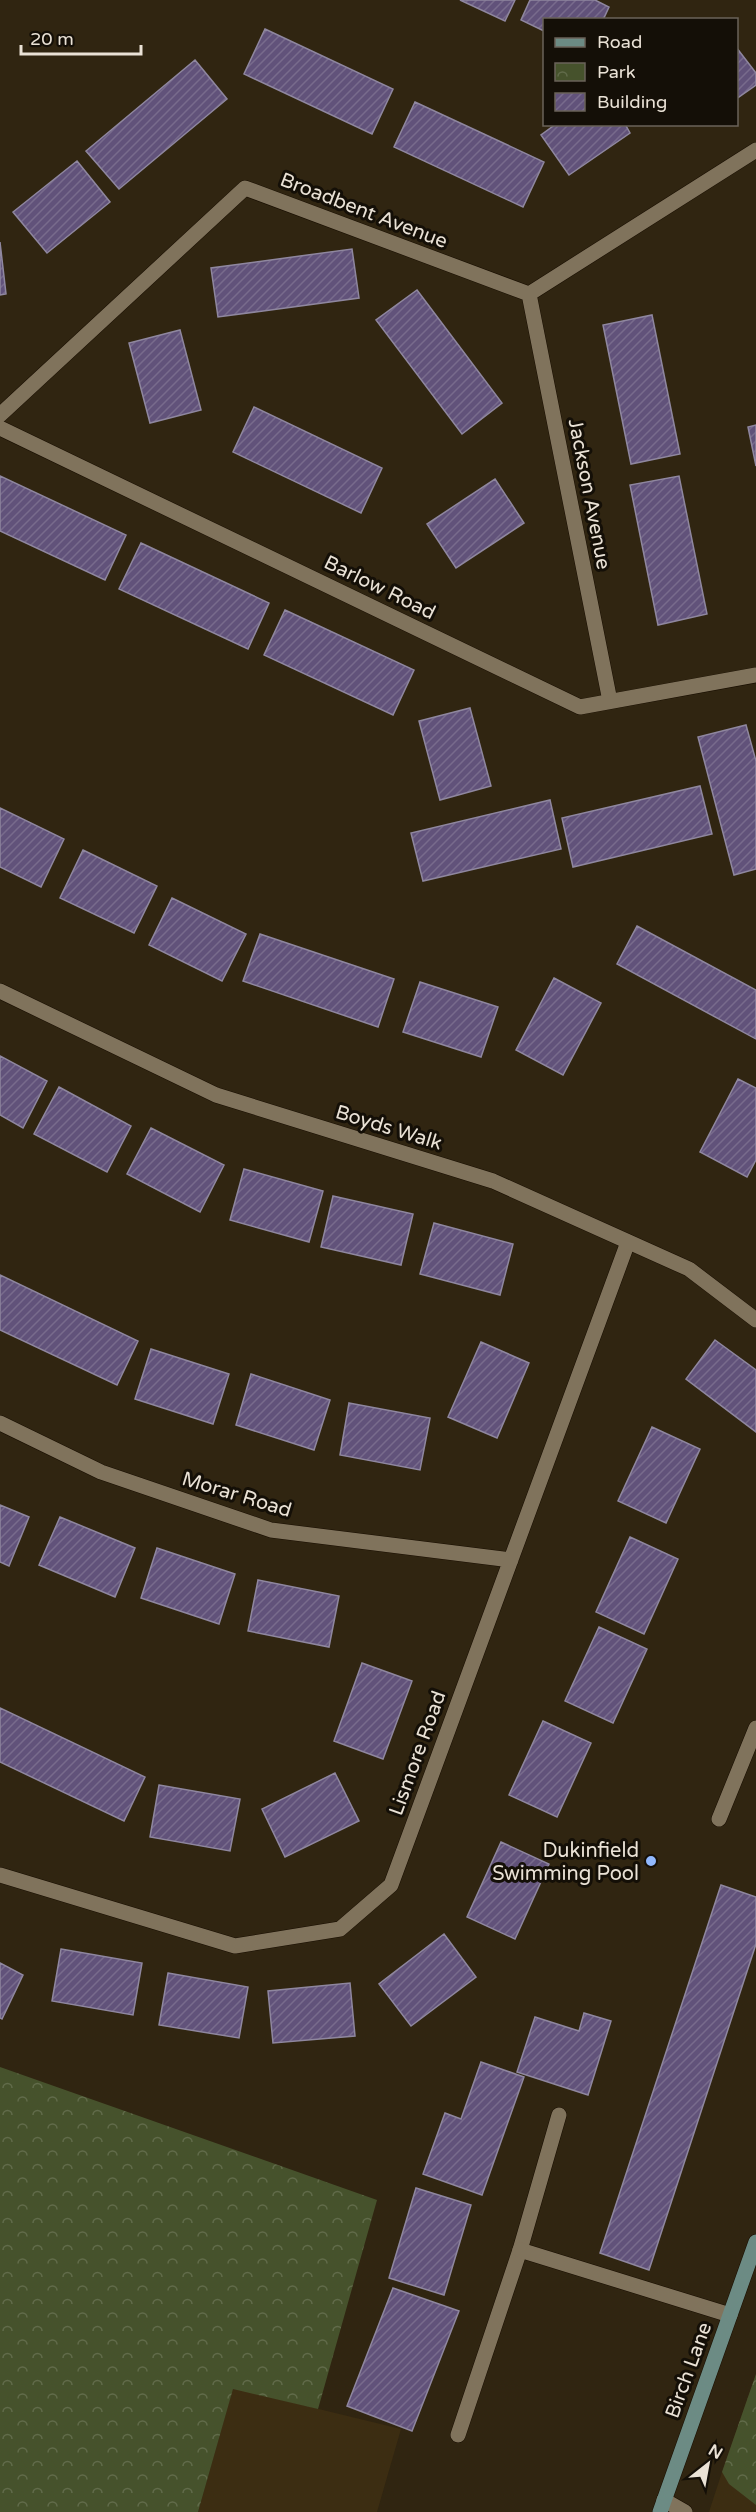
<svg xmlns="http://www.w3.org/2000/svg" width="756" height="2512" font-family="'Varela Round',sans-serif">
	<defs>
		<pattern id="park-crowns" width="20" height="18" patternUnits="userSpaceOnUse" patternTransform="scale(1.5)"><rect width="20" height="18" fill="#46522c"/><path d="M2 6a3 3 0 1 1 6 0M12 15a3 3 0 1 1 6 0" fill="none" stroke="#616b4a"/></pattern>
		<pattern id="building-hatch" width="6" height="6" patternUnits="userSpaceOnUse" patternTransform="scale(1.5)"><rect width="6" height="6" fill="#61527a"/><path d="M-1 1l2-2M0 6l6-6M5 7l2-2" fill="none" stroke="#786b8c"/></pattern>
	</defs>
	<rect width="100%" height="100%" fill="#302511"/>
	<path fill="#3c2d12" d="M756,2374V2512H709L722,2472Z
		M233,2388L401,2429L377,2512H198Z"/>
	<path fill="url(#park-crowns)" d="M0,2067L377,2200L318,2409L233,2389L198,2512H0Z
		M756,2374V2505L729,2484L722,2472Z"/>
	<path fill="url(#building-hatch)" stroke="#8f879f" stroke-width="1.5" d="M460,0H515L505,21Z
		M530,0H595L609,7L603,20H544V31L521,20Z
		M265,29L393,89L372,134L244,74Z
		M736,47L756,73V85L736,99Z
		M195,60L227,99L119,189L86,151Z
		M415,102L544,162L523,207L394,147Z
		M556,124H625L630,133L569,175L541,135Z
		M77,161L110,202L47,253L13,212Z
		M0,242L6,294L0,295Z
		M352,249L359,298L218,317L211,268Z
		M417,290L502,403L462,434L376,320Z
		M652,315L680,454L631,464L603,325Z
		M180,330L201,410L150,423L129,343Z
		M254,407L382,468L361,513L233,452Z
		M756,425V466L748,427Z
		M0,476L126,535L105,580L0,531Z
		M679,476L707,614L658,625L630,485Z
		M495,479L524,523L456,568L427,524Z
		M141,543L269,603L248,649L119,589Z
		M285,610L414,670L393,715L264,655Z
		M470,708L491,786L440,800L419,721Z
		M746,725L756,761V869L734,875L698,737Z
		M700,786L712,834L573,867L562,818Z
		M550,800L561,849L423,881L411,833Z
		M0,808L64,839L41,887L0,867Z
		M83,850L157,886L134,933L60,898Z
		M172,898L246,934L222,981L149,945Z
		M637,926L756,990V1039L617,964Z
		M260,934L394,979L378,1027L243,981Z
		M554,978L601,1003L563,1075L516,1050Z
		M420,982L498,1007L481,1057L403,1032Z
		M0,1056L47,1081L23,1128L0,1115Z
		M738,1079L756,1088V1160L747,1177L700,1152Z
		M59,1087L131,1126L107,1172L34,1134Z
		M151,1128L224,1165L200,1212L127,1174Z
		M244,1169L323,1191L309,1242L230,1220Z
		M333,1196L413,1214L401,1265L321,1247Z
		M434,1223L513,1244L500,1295L420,1274Z
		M0,1275L138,1341L117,1385L0,1330Z
		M715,1340L756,1370V1432L686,1379Z
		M481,1342L529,1363L497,1438L448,1417Z
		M151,1349L229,1374L213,1424L135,1399Z
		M251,1374L330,1400L314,1450L236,1425Z
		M349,1403L430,1418L420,1470L340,1455Z
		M652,1427L700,1449L666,1523L618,1501Z
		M0,1505L29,1517L9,1566L0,1562Z
		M60,1517L135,1548L115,1597L39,1565Z
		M630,1537L678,1559L644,1634L596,1612Z
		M157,1548L235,1574L219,1624L141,1598Z
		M258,1580L339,1596L329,1647L248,1631Z
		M599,1627L647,1649L613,1723L565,1701Z
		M362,1663L412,1681L383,1759L334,1741Z
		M0,1708L145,1777L124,1821L0,1762Z
		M543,1721L591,1743L557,1817L509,1795Z
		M335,1773L359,1821L285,1857L262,1809Z
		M159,1785L240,1799L230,1851L150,1837Z
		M501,1842L549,1864L515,1939L467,1917Z
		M721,1885L756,1897V1944L649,2270L600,2253Z
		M444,1934L476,1977L411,2026L379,1984Z
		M61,1949L142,1963L133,2015L52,2001Z
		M0,1963L23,1975L2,2019L0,2018Z
		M168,1973L248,1987L239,2038L159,2025Z
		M350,1983L355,2036L273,2043L268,1991Z
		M584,2013L611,2021L588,2095L517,2072L535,2017L579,2031Z
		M481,2062L524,2077L482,2195L423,2174L445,2113L461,2119Z
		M416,2188L471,2205L444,2295L389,2278Z
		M393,2288L459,2311L412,2431L347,2406Z"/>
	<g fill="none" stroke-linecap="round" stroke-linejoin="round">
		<g stroke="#180e00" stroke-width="16">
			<path id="service" d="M458,2435L520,2250L559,2115
				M664,2500L685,2512"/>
		</g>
		<g stroke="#180e00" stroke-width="16">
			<path id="minor" d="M529,294L610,701
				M0,415L245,188L529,294L756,150
				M0,428L580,707L756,675
				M0,1423L101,1472L271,1530L511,1560
				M719,1819L756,1728
				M0,1875L235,1946L340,1929L391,1885L628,1242
				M520,2250L730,2315"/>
		</g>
		<g stroke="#180e00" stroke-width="16">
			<path id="tertiary" d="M0,991L216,1095L493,1181L689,1269L756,1320"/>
		</g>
		<g stroke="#180e00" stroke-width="16">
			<path id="secondary" d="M660,2512L756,2242"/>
		</g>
		<use href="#service" stroke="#80735c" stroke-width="15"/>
		<use href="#minor" stroke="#80735c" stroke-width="15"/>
		<use href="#tertiary" stroke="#80735c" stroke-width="15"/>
		<use href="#secondary" stroke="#6c8b84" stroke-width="15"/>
	</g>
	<circle fill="#91b8fd" stroke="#140f07" stroke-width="2" cx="651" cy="1861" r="6"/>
	<g text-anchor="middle" stroke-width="6" stroke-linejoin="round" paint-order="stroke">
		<g font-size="20" fill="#eae2d6" stroke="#140f07">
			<text transform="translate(364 210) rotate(21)" y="7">Broadbent Avenue</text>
			<text transform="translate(590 494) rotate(79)" y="7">Jackson Avenue</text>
			<text transform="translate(380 587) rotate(26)" y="7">Barlow Road</text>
			<text transform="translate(389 1127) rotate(17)" y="7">Boyds Walk</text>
			<text transform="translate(237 1494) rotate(17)" y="7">Morar Road</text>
			<text transform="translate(417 1753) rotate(-70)" y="7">Lismore Road</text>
			<text transform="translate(688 2370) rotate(-70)" y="7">Birch Lane</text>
		</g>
		<g font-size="20" fill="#eae2d6" stroke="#140f07" text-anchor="end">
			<text x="639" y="1857">Dukinfield<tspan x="639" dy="23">Swimming Pool</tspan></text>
		</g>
	</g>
	<rect x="543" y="18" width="195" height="108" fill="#140f07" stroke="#6a635a" stroke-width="1.5"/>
	<rect x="555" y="38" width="30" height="9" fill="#6c8b84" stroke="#6a635a" stroke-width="1.5"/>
	<text x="597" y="48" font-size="18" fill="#eae2d6">Road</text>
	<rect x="555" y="63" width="30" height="18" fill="url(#park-crowns)" stroke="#6a635a" stroke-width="1.5"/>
	<text x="597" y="78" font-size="18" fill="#eae2d6">Park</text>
	<rect x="555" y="93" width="30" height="18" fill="url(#building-hatch)" stroke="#6a635a" stroke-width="1.5"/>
	<text x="597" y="108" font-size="18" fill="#eae2d6">Building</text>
	<g transform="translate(708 2464) rotate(31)" stroke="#140f07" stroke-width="4.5" paint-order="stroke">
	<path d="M0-4.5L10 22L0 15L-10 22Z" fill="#eae2d6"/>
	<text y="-9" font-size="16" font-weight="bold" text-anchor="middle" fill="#eae2d6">N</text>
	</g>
	<path d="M21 45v9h120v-9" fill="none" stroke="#eae2d6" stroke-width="3"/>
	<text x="30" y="45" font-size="18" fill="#eae2d6" stroke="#140f07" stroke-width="4.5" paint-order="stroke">20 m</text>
</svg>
